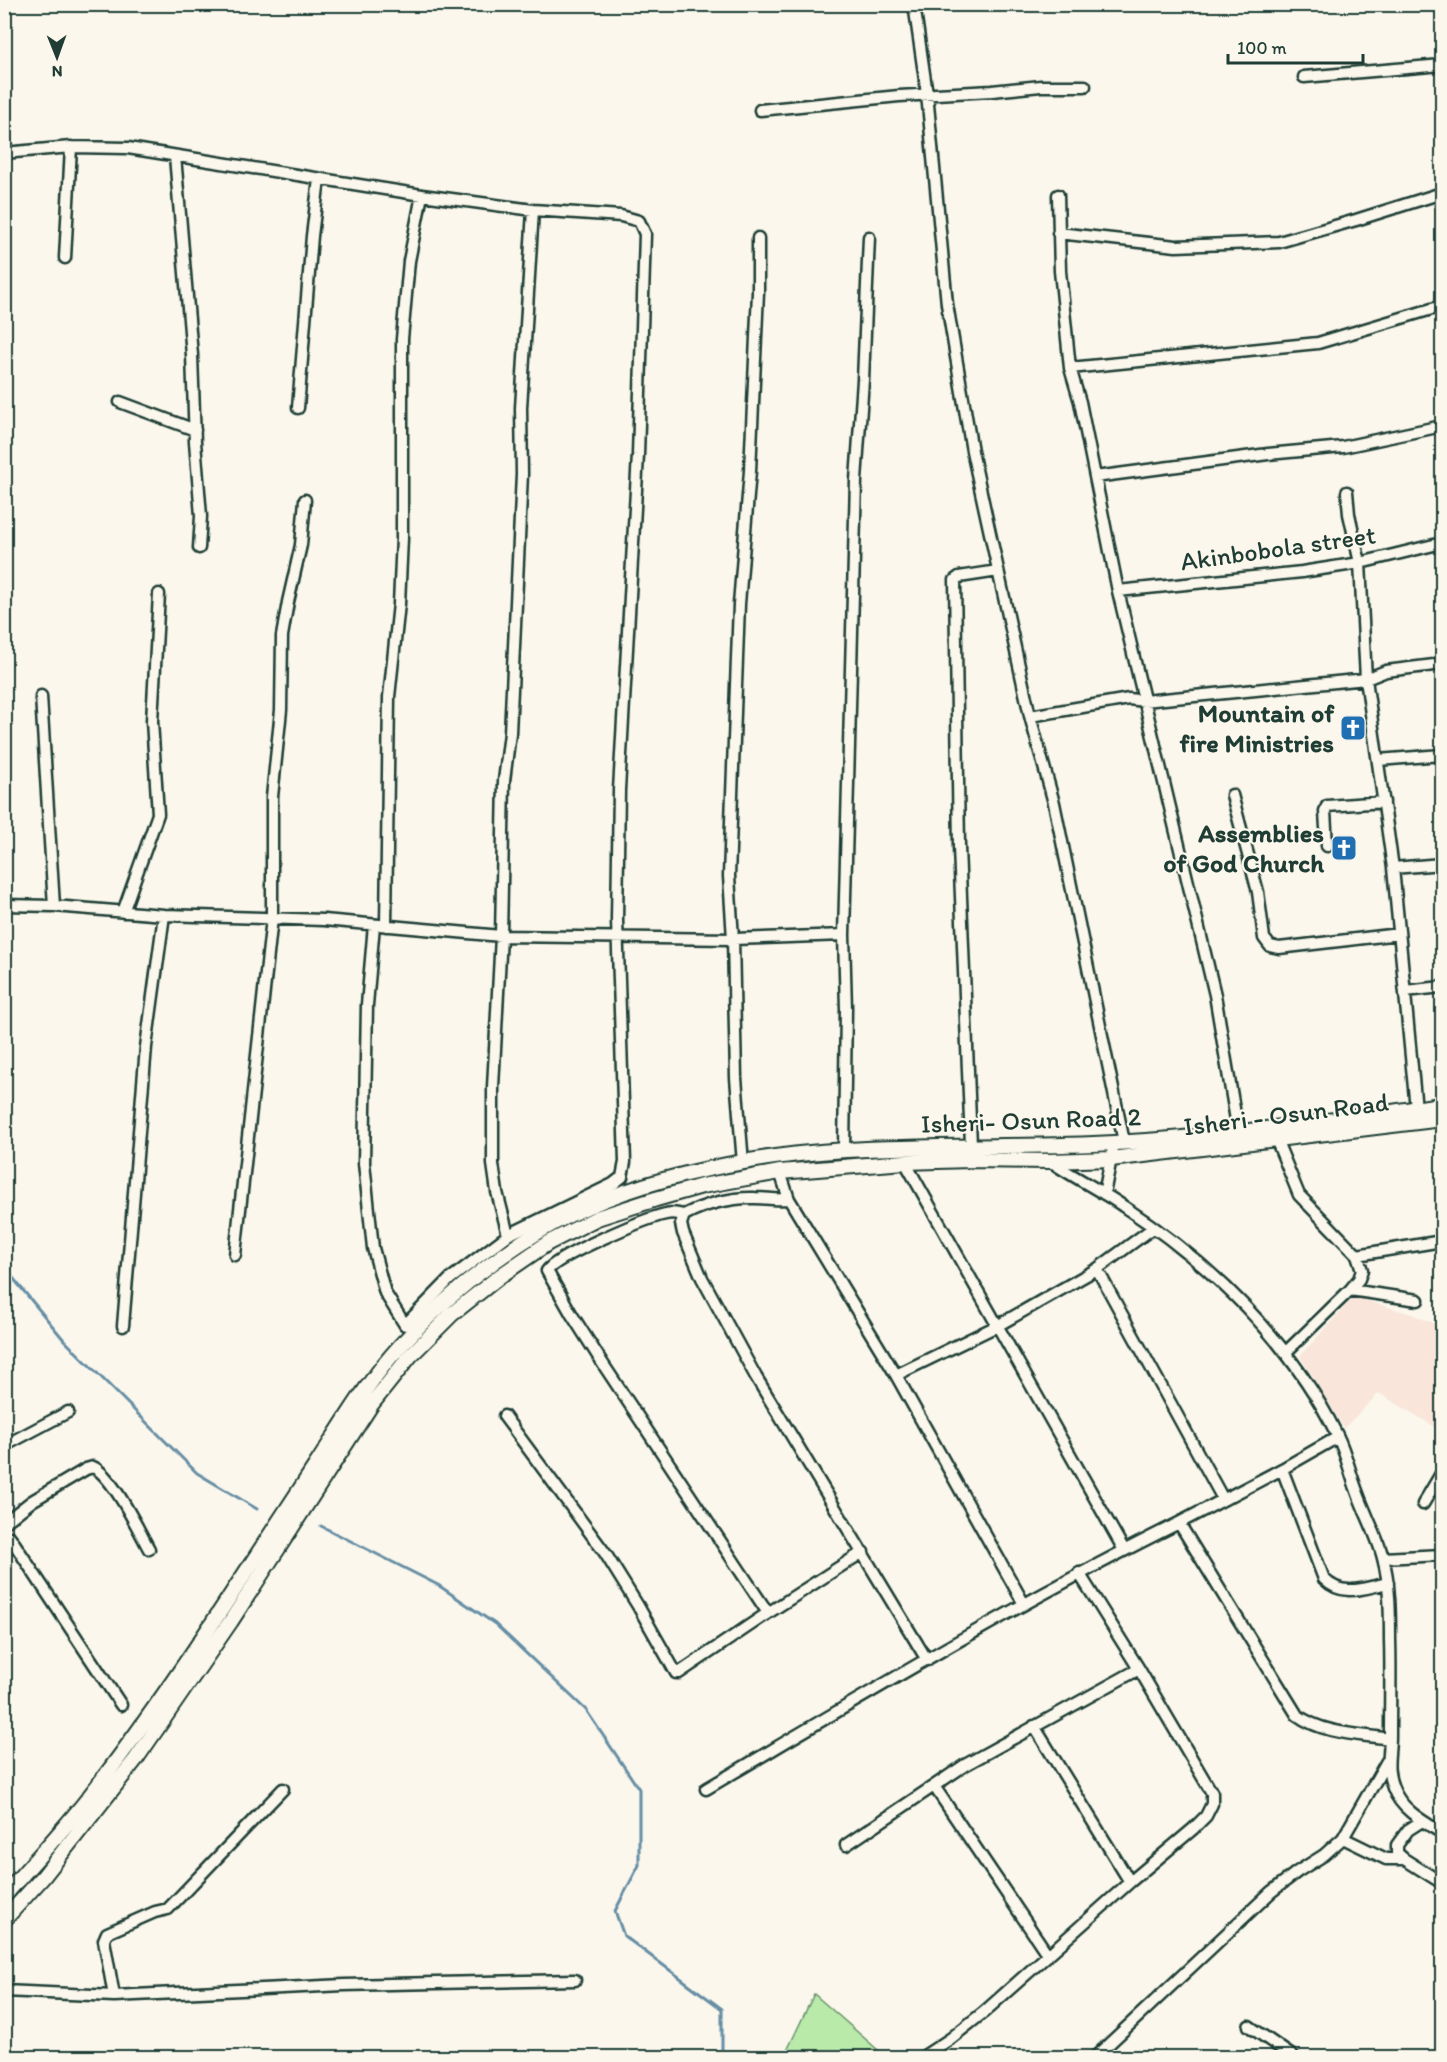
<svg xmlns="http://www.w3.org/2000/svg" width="1447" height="2062" font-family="Itim,sans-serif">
	<rect width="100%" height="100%" fill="#fbf7ec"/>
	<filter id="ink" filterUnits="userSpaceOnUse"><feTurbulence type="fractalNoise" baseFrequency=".0167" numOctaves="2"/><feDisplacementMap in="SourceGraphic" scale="12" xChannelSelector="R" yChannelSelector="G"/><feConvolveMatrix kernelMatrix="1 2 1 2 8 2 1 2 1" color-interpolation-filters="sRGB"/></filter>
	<g filter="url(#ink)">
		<path fill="#f9e5d9" d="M1354,1297L1411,1314L1442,1327V1419L1435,1427L1379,1393L1344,1428L1300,1356Z"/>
		<path fill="#b9eaaa" stroke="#6c946f" stroke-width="1.5" d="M814,1994L886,2057H784Z"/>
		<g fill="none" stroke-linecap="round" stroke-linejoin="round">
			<path stroke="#668ea5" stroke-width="3" d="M4,1267L64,1340L197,1473L257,1509
				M321,1526L438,1585L495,1624L586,1710L639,1789V1865L615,1911L624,1936L722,2009V2058"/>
			<g stroke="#1f3d34" stroke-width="15">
				<path id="minor" d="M914,4L927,94L947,304L972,451L1030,716L1054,803L1124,1142
					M1304,77L1442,65
					M760,110L899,96L992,91L1041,86H1085
					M4,153L71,147L128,148L422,195L533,210L621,216L639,221L645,234L638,455L619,790L617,920L625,1162L622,1177L613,1184L508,1235L450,1279L405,1325L385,1293L373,1248L364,1163L367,1005L374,925
					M175,156L192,355L195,442L201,516L199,548
					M1058,195L1060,271L1070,368L1080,402L1118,591L1215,995L1238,1132
					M1058,233L1176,246L1279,242L1356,220L1442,193
					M65,258L71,147
					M1070,368L1318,343L1442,306
					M120,402L195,430
					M298,408L312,236L319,179
					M1095,477L1268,454L1343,447L1442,426
					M1347,492L1349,514L1360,563L1366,679L1393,868L1416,1109
					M1118,591L1302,572L1360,563L1442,543
					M41,696L54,906
					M1030,716L1129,699L1144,701L1366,679L1386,671L1442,664
					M1378,760L1442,755
					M1232,795L1258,892L1264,938L1270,946L1279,948L1399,934
					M1327,846L1325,811L1327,806L1384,802
					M1393,868L1442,864
					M4,905L54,906L164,915L324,920L501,936L733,939L844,935
					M123,912L158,814L152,721L159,594
					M386,926L389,697L399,604L402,538V339L409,261L422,195
					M1405,991L1442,987
					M1276,1139L1299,1195L1357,1255L1362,1270L1359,1279L1350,1290L1286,1352
					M971,1145L959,847L955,580L959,577L998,571
					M844,1150L846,1009L844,935L856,480L863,380L869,237
					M1050,1161C1073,1177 1100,1190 1123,1206C1210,1263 1291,1341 1337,1435C1346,1453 1350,1473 1357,1491C1365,1514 1377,1535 1383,1558C1390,1584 1390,1613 1390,1640C1391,1671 1390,1703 1390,1735C1390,1755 1385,1768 1393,1788C1401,1810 1424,1822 1442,1833
					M905,1162L1124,1550
					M743,1163L736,1078L733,939L729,876L739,604L750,471L758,292V238
					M780,1172L789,1199L896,1375L1024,1604
					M1104,1194L1114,1143
					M789,1199C774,1200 769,1198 755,1198C732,1197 705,1204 684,1215L681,1224L683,1233L702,1278L756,1377L927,1660
					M684,1215C678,1214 672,1212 666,1214C646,1218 557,1256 547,1271L572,1315L603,1364L768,1613
					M508,1235L497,1192L493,1164V1087L501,936L504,781L510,733L522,474L521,408L533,210
					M235,1255L272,918V797L281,710L282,636L288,602L301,545L305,500
					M1357,1255L1442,1241
					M1097,1269L1223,1499
					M1350,1290L1418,1300
					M123,1326L146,1047L164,915
					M896,1375L997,1326L1097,1269L1153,1228
					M504,1416L605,1553L638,1606L676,1673H679L768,1613L863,1552
					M4,1446L68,1412
					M1282,1469L1324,1579C1343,1598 1364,1588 1388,1583
					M1423,1504L1442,1472
					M4,1523L32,1501L86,1469L93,1467C112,1475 138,1529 149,1549
					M1179,1523L1282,1469L1338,1437
					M10,1537L121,1705
					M1383,1558L1442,1555
					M1034,1726L1130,1882
					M934,1786L1048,1955
					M706,1789C862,1697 1017,1603 1179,1523L1297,1715C1323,1734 1358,1734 1390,1739
					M1422,1821L1408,1830L1397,1845V1853L1404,1859L1442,1883
					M1343,1838L1386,1859H1404
					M846,1845L965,1765L1139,1669
					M4,1991L114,1996L344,1985L575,1980
					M114,1996L104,1940L107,1933L155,1912L168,1909L283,1789
					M1249,2026L1295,2058
					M921,2058L950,2039L984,2012L1130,1882L1193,1829L1206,1816L1212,1804V1793L1139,1669L1079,1573
					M1094,2058L1271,1892L1297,1872L1324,1855L1343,1838L1387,1761"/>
			</g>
			<g stroke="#1f3d34" stroke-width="18">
				<path id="major" d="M4,1896C31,1864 60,1834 86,1801C135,1738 181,1671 225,1604C256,1557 287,1510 318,1462C344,1422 368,1381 400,1346C440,1302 488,1263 538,1232C624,1180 747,1156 846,1150C936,1145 1025,1148 1114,1143C1224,1137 1333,1120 1442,1105
					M4,1920L43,1877L136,1759L231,1621L371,1405L410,1356L452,1314L500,1276L548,1243L597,1218L656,1199L702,1186L780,1172L905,1162L970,1160L1050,1161L1111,1159L1442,1119"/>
			</g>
			<use href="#minor" stroke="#fbf7ec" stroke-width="10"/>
			<use href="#major" stroke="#fbf7ec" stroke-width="14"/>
		</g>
	</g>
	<defs>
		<g id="church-square" transform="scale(1.35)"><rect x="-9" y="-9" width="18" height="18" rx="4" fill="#1f6fb2" stroke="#fbf7ec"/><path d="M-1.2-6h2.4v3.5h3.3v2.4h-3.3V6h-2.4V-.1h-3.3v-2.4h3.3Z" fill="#fff"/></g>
	</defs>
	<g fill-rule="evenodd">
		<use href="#church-square" x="1353" y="728"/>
		<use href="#church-square" x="1344" y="848"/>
	</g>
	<g text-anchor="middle" stroke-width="4.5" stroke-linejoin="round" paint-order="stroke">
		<g font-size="26" fill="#1f3d34" stroke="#fbf7ec">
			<text transform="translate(1278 548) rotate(-8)" y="9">Akinbobola street</text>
			<text transform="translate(1286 1114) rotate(-7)" y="9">Isheri - Osun Road</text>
			<text transform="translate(1031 1120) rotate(-2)" y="9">Isheri- Osun Road 2</text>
		</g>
		<g font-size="26" font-weight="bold" fill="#1f3d34" stroke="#fbf7ec" text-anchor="end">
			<text x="1334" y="722">Mountain of<tspan x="1334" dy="30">fire Ministries</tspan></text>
			<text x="1324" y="842">Assemblies<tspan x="1324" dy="30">of God Church</tspan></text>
		</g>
	</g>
	<rect width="1447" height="2062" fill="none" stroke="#fbf7ec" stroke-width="24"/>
	<rect x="12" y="12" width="1423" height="2038" fill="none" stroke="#1f3d34" stroke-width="2" filter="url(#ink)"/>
	<g transform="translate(57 57) rotate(179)" stroke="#fbf7ec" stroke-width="4.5" paint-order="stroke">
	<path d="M0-4.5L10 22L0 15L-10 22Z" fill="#1f3d34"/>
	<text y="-9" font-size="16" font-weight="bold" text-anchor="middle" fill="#1f3d34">N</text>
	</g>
	<path d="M1228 54v9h135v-9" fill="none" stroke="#1f3d34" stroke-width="3"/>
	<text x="1237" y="54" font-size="18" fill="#1f3d34" stroke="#fbf7ec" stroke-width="4.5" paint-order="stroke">100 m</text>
</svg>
